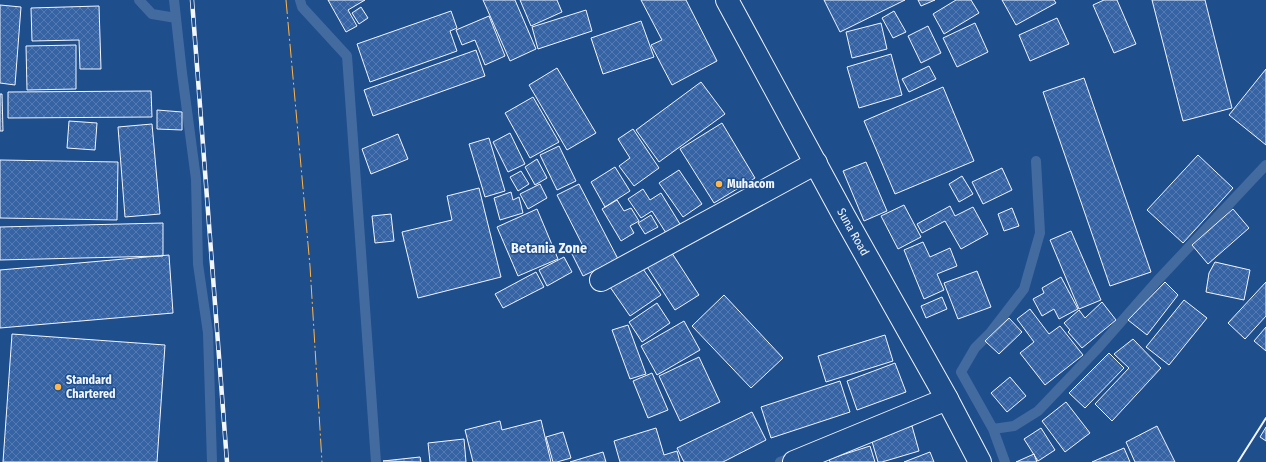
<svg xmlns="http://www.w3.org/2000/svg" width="1266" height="462" font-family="'Fira Sans Condensed',sans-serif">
	<defs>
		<pattern id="building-cross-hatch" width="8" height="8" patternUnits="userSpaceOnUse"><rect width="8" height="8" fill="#3563a3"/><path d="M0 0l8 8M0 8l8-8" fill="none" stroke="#537ab1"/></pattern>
	</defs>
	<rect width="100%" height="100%" fill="#1f4e8c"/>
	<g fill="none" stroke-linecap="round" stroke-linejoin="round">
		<path stroke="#446ba0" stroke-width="10" d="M139,0L152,14L176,18
			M174,0L182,73L196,179L198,264L208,333L212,462
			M300,0L302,7L347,56L376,462
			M993,429L1014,426L1038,411L1099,347L1157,281L1266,165
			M780,462L796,456
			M1005,462L993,429L961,372L975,348L990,333L1024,289L1040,233L1036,161"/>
	</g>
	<path fill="url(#building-cross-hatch)" stroke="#f2f6ff" d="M328,0H365L348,10L357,26L346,32Z
		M483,0H515L536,49L510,61Z
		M520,0H557L562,12L531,26Z
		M641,0H686L717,61L672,85L651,45L662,40Z
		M824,0H905L840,32Z
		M918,0H935L921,6Z
		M956,0H971L979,13L944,34L933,14Z
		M1002,0H1054L1056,3L1016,25Z
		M1104,0H1117L1136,44L1114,53L1093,5Z
		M1152,0H1205L1232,108L1183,121Z
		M0,5L21,7L15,85L0,83Z
		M99,6L101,69H80L79,40L32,41L31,8Z
		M361,7L368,18L359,24L352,13Z
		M586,10L592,31L538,49L532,27Z
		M451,11L457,28L450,31L457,51L370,82L357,44Z
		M894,11L906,32L893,38L882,18Z
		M489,16L505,56L485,65L475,40L462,45L456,30Z
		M1057,18L1069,44L1030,61L1019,35Z
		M641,21L654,57L603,74L591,38Z
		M881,23L887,49L852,58L846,32Z
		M975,23L988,52L957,67L943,38Z
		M928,26L941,53L921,63L908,36Z
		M76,45V89L27,90L26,46Z
		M476,50L485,76L373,116L364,90Z
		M891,54L902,95L859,108L847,67Z
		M929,66L936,79L909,92L902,79Z
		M557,68L596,133L567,150L529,85Z
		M1266,69V145L1229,115Z
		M1084,78L1151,272L1110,286L1043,92Z
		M701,82L725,114L659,162L636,130Z
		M943,87L974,161L895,194L864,121Z
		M151,91L152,117L8,118V92Z
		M0,94H2L3,131H0Z
		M533,97L559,142L530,158L505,113Z
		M157,110L182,112V130L157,129Z
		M69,121L97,123L95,150L67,148Z
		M722,123L755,178L714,203L680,149Z
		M152,124L160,214L125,217L118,127Z
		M633,129L659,168L634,186L619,166L630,158L618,139Z
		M510,133L525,164L508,172L493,142Z
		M398,134L408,159L371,174L362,149Z
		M489,138L505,191L485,197L469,144Z
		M559,146L576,181L557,190L540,155Z
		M1198,155L1233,188L1183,243L1147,210Z
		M537,159L547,178L535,185L525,167Z
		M0,160L118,162L117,220L0,218Z
		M866,162L887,211L864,221L843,171Z
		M615,167L630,191L605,207L591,182Z
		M1002,168L1012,190L983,204L972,182Z
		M679,170L702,204L683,217L659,183Z
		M521,171L529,184L518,191L510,177Z
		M962,176L973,194L959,202L949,184Z
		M540,184L547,198L528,209L520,194Z
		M579,184L618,259L583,276L572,254L584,248L557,195Z
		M479,188L501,277L418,298L402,232L452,220L447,196Z
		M643,189L650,200L661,193L680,224L666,233L652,211L641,218L628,199Z
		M511,192L513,200L519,197L523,213L500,220L494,198Z
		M617,200L624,211L631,208L639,221L630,226L634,233L621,241L602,209Z
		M904,205L921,237L898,249L881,216Z
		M950,206L955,216L973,207L988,234L961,249L945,221L922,233L917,224Z
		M1012,208L1019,226L1004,231L998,214Z
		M537,209L558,259L518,276L497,227Z
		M1233,209L1249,228L1208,264L1192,245Z
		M391,214L394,241L375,243L372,216Z
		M651,215L658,227L645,234L638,223Z
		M163,223V256L0,260V227Z
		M1071,231L1101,300L1079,309L1050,240Z
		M923,242L930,257L950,248L957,266L937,274L944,290L924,299L904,250Z
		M668,247L699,295L675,310L644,262Z
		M169,255L173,313L0,328V270Z
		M564,257L572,272L547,286L539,270Z
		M1215,262L1250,270L1244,300L1206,292L1209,273Z
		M641,266L661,295L630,316L610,287Z
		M977,271L991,307L958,319L944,283Z
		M536,272L544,287L503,308L495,294Z
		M1061,277L1078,309L1059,319L1054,309L1042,316L1033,299L1044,293L1042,288Z
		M1165,282L1178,295L1147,335L1128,320Z
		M1266,282V316L1245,339L1228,323Z
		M724,295L783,358L751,388L692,326Z
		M942,297L947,309L926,318L921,306Z
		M1184,300L1207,318L1169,365L1146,347Z
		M1102,302L1116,320L1082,348L1068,332L1070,330L1064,323L1079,310L1085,318Z
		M657,303L670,323L642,342L629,322Z
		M1030,309L1049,334L1060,326L1083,355L1045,385L1020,353L1034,342L1017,319Z
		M1009,318L1022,332L999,354L985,341Z
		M684,321L700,350L657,375L641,346Z
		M628,325L646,374L630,379L612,330Z
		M1266,327V351L1254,341Z
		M12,334L165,345L157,462H3Z
		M885,335L893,361L826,382L818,356Z
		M1133,339L1161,368L1112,421L1095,404L1129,368L1114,354Z
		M1109,353L1124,368L1085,408L1069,393Z
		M699,357L720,402L680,421L659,376Z
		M895,363L906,392L857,410L847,381Z
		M652,373L668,410L648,418L633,381Z
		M1010,377L1026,396L1007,412L991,393Z
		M840,381L850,412L771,438L761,407Z
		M1066,402L1090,433L1065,452L1042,421Z
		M752,412L766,440L723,462H684L677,448Z
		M541,420L551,462H473L465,430L500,421L502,430Z
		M912,426L919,451L882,462H878L871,438Z
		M1157,426L1175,462H1135L1126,442Z
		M1266,427V441L1260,437Z
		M656,428L664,455L677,451L680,462H620L614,441Z
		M1041,428L1055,450L1038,461L1024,439Z
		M563,432L571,458L557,462H553L546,437Z
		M464,439L466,462H430L428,443Z
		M870,446L875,462H830L829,459Z
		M1124,448L1130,462H1092Z
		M603,452L606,462H570Z
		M930,452L934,462H904Z
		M1034,454L1037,462H1016Z
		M420,457L421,462L383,461Z"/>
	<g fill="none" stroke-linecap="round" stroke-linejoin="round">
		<g stroke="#f2f6ff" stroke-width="24">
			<path id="street" d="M601,280L816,163
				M794,462L947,399"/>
		</g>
		<g stroke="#f2f6ff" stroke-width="24">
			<g id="secondary">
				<path id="s1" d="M727,0L844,216L947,399L980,462"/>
			</g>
		</g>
		<use href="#street" stroke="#1f4e8c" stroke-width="22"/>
		<use href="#secondary" stroke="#1f4e8c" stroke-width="22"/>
		<g stroke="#f2f6ff" stroke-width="4.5">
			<path id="rail" d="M192,0L227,462"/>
		</g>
		<use href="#rail" stroke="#1f4e8c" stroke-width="3" stroke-dasharray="9" stroke-linecap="butt"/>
		<path stroke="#f2f6ff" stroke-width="2" d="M1238,462L1266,418"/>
		<path stroke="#ffb74d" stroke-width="1" stroke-dasharray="14 3 2 3" stroke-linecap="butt" d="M286,0L310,266L322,462"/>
	</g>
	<g fill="#ffb74d" stroke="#1f4e8c" stroke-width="1.5">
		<circle cx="719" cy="184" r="4"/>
		<circle cx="58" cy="387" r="4"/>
	</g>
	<g text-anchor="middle" stroke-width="3" stroke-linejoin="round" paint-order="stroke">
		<g font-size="12" font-weight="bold" fill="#f2f6ff" stroke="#1f4e8c" text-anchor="start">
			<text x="727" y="188">Muhacom</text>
			<text x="66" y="384">Standard<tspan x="66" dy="14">Chartered</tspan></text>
		</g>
		<g font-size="12" fill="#f2f6ff" stroke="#1f4e8c">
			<text dy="4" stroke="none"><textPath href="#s1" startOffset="264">Suna Road</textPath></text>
		</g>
		<g font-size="14" font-weight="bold" fill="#f2f6ff" stroke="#1f4e8c">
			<text x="549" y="253">Betania Zone</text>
		</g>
	</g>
</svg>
